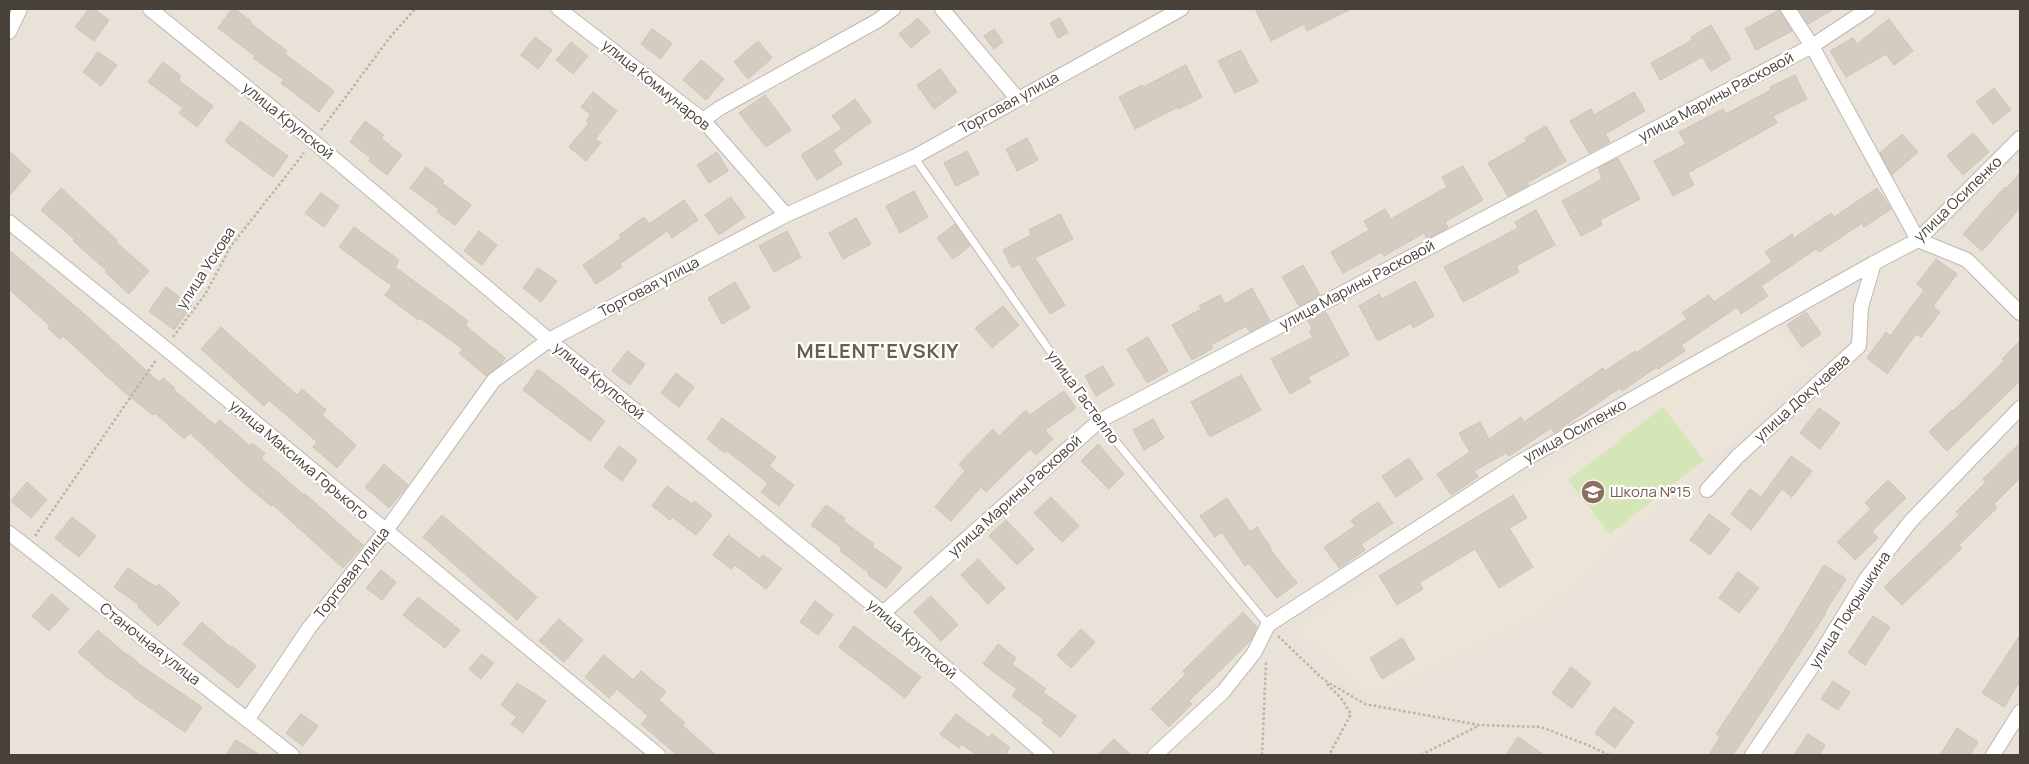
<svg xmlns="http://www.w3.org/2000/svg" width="2029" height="764" font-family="Manrope,sans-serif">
	<rect width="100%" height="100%" fill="#f4f1eb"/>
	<path fill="#e8e2d9" d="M9,9H2020V755H9Z"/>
	<path fill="#ece4d6" d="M1776,323L1813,368L1538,616L1375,697L1294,629Z"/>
	<path fill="#d4e6b7" d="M1663,407L1704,460L1610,534L1568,480Z"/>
	<path fill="#d5ccc1" stroke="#d0c3b4" d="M89,9H94L109,20L94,41L75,27Z
		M232,9H235L251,21L250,23L287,51L285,54L334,91L319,112L281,83L284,80L253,58L255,56L218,28Z
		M1255,9H1351L1307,31L1304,24L1271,41Z
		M1798,9H1834L1808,24Z
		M1779,10L1792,31L1756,50L1745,29Z
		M918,18L930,32L911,48L899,34Z
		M1060,18L1068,33L1058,38L1050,23Z
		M1889,19L1913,51L1894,65L1886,54L1846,77L1830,51L1853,38L1857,44Z
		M1711,25L1731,59L1711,71L1702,57L1660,80L1651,63L1692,40L1691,37Z
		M652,29L672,43L661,59L641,44Z
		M994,29L1003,42L994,49L984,36Z
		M535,37L552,50L538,69L521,55Z
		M758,41L772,58L748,79L734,62Z
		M571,42L588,56L573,74L556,60Z
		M1241,50L1258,82L1235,93L1218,61Z
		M98,52L117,65L101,86L83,72Z
		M701,60L724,79L706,100L683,80Z
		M163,62L181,76L178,80L213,106L197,127L179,113L183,108L148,82Z
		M1186,65L1202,97L1179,109L1178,107L1135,129L1119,97L1142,85L1143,87Z
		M940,69L957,92L934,109L917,85Z
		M1795,75L1807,99L1773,116L1777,123L1688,173L1694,185L1673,196L1654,161L1686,144L1679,132L1723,109L1726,114L1771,90L1770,87Z
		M1994,88L2011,110L1993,124L1976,102Z
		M593,92L617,111L595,139L601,143L586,161L569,147L589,123L586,121L591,115L581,107Z
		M1634,92L1645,111L1605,134L1610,142L1589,153L1570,121L1591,109L1594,115Z
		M765,95L791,130L766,147L739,113Z
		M855,99L871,122L833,150L842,164L817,180L801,155L842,129L832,116Z
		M240,121L288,156L273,177L225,141Z
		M365,121L384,135L381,138L402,155L387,175L369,161L371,158L350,142Z
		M1546,126L1566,161L1527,183L1529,185L1508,196L1488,163L1527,141L1525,138Z
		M1973,133L1989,152L1963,175L1947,156Z
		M1902,134L1918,152L1892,175L1880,153Z
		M1027,138L1038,160L1017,171L1006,149Z
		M9,151L31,171L9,196Z
		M967,151L979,174L956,186L944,163Z
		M717,152L728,171L709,183L697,165Z
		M1618,158L1640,199L1600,220L1602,225L1581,236L1562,201L1602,179L1598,168Z
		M1463,166L1483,200L1445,222L1448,228L1427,239L1424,233L1384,256L1382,252L1343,273L1331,252L1369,230L1364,221L1385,209L1391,219L1447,187L1442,177Z
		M426,167L444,181L442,183L471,205L455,225L437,212L439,209L410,188Z
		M2020,173V208L1982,251L1963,234L2005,187L2006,189Z
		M61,188L117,240L116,242L149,271L129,294L105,272L107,271L73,241L75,240L41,210Z
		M1877,188L1891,209L1864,227L1862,223L1819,252L1816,249L1761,286L1768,296L1741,314L1737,307L1681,345L1685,351L1658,369L1657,367L1622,391L1620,388L1554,433L1551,428L1509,456L1506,453L1474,471L1478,477L1451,495L1437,474L1470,452L1459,433L1480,422L1489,439L1521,417L1524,422L1603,368L1605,371L1635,351L1636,353L1687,319L1682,313L1709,295L1714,302L1772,262L1765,252L1792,234L1794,238L1831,213L1834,217Z
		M914,191L928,217L900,233L886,206Z
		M321,193L339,206L324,227L305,213Z
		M731,197L745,217L719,235L705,215Z
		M684,200L698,220L672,238L667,231L620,264L622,267L596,284L583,265L621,238L619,235L644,217L649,224Z
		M1536,210L1555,245L1516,266L1519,272L1463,302L1444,267L1518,228L1515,222Z
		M1060,214L1073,239L1035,258L1065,305L1050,314L1019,264L1012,268L1003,250L1031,235L1029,230Z
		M856,218L871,244L843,259L829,233Z
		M955,224L970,246L953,259L937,238Z
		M354,227L399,260L395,267L468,321L465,325L505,358L500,365L486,376L459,353L463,349L420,318L418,320L385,295L392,286L339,247Z
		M479,231L497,245L482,265L464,251Z
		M787,231L801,257L774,272L759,246Z
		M9,250L82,312L159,382L163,378L175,388L174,390L215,425L220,420L250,446L252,443L265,453L261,458L304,495L305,494L363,545L343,568L272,504L271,506L246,485L190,433L184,439L155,413L153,415L123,391L63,336L60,339L48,328L50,326L9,289Z
		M1936,259L1957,274L1933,306L1940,312L1921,337L1916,334L1887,374L1867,358L1886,332L1890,336L1924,290L1917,284Z
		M1303,265L1320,295L1299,306L1282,277Z
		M538,268L557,281L541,302L523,288Z
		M1415,281L1434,316L1413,328L1411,323L1378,341L1359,306L1379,294L1382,299Z
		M735,282L750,308L722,324L708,298Z
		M166,287L192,306L174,330L149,311Z
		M1252,288L1270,321L1250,332L1246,326L1211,345L1213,348L1192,360L1172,325L1201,309L1199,306L1220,295L1225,304Z
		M1003,306L1019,325L992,348L975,328Z
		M1326,312L1349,355L1308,377L1311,382L1290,394L1271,359L1313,337L1309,331L1312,329L1308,321Z
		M1806,312L1821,334L1802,347L1787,325Z
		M221,327L297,395L302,389L326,410L322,415L356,445L337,468L313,447L317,442L269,400L264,406L201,349Z
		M1148,337L1168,371L1147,383L1127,349Z
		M2020,341V381L1947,451L1929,432L1952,410L1953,411L2004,361L2002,359Z
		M627,351L645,364L630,385L612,371Z
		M1103,366L1114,385L1096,396L1085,376Z
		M538,369L605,421L590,441L523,390Z
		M676,373L694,387L679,407L661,393Z
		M1241,375L1261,410L1210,437L1191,402Z
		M1064,391L1076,408L1045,430L1053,439L1036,455L1030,449L986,492L981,487L951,521L935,507L965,471L959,464L993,429L999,436L1026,410L1030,415Z
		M1819,408L1840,423L1820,449L1800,433Z
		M722,418L776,457L769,466L794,485L779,506L761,492L768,483L727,451L725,453L707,439Z
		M1153,419L1164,438L1144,450L1133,430Z
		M2020,443V478L1994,504L1997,508L1959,545L1962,548L1902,605L1884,587L1959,515L1956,512L1986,482L1983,479Z
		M1098,444L1124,474L1109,489L1081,461Z
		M619,446L637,460L622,481L604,467Z
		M1791,456L1812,471L1792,497L1782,489L1751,530L1731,514L1750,489L1761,497Z
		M1409,458L1423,479L1396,497L1382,476Z
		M384,464L408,485L389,508L365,487Z
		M1888,480L1906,498L1872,531L1878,538L1855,560L1837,542L1871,509L1865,503Z
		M27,482L47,500L31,518L11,501Z
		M667,486L692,504L694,501L712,515L696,535L672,517L670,520L652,506Z
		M1513,495L1527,518L1509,528L1533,567L1499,588L1475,549L1419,583L1423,589L1397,605L1379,576Z
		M1051,497L1079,526L1062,542L1034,513Z
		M1227,498L1250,532L1257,527L1271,548L1270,549L1297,583L1277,598L1249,563L1245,566L1222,532L1215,537L1200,516Z
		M1378,502L1393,523L1361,544L1365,550L1339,568L1324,547L1355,526L1351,520Z
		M826,505L845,518L843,521L874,544L872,546L902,568L886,588L868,575L869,573L840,551L842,548L811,525Z
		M1709,514L1730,529L1710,555L1690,540Z
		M442,515L537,597L517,620L423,537Z
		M72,517L96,536L79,557L55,538Z
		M1006,520L1034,549L1017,565L989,536Z
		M728,535L760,559L763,555L782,569L766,589L735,565L731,569L713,555Z
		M978,559L1005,588L988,604L961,575Z
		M1824,565L1846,579L1825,612L1826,613L1733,755H1709L1720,737L1716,734L1778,641Z
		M128,568L156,587L159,584L180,603L158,626L138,607L139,605L114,587Z
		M381,570L396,582L382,600L366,588Z
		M1738,572L1759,588L1739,613L1719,598Z
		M52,594L69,609L49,631L32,616Z
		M931,596L958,625L941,641L914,612Z
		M418,597L460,630L445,648L403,615Z
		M815,601L833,615L818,635L800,622Z
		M1243,612L1257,627L1251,640L1189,701L1192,704L1169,727L1151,709L1186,674L1183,671Z
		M1873,616L1890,627L1865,665L1848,653Z
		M559,619L583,640L564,662L539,641Z
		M202,622L230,647L232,646L256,666L238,688L183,644Z
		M854,626L921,677L905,698L839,647Z
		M1081,629L1095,642L1071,668L1057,655Z
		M98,630L122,651L138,662L137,663L202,707L185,732L131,695L132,694L105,676L78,652Z
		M2020,635V681L2004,707L1982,693Z
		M1402,638L1415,659L1382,679L1370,658Z
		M998,644L1016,658L1012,664L1046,689L1043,692L1076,716L1061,737L1042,723L1044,720L1012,696L1017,689L983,664Z
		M482,654L494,663L481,679L469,669Z
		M604,655L633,680L641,671L666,692L659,700L685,723L682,725L716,755H677L641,724L648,716L617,689L609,698L585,677Z
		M1571,667L1591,683L1572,708L1552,693Z
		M1833,681L1850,692L1838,710L1821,699Z
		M517,683L546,701L523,733L511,724L517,717L501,705Z
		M1614,707L1634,722L1615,748L1595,733Z
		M301,714L318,726L303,746L286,733Z
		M956,714L989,738L992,734L1010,748L1005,755H977L961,744L959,748L940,734Z
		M1957,728L1978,742L1970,755H1940Z
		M1808,734L1825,745L1819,755H1794Z
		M1518,737L1544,755H1506Z
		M1114,739L1131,755H1098Z
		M236,740L260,755H226Z"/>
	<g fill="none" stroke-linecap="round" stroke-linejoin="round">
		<g stroke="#bfb8ae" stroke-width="9">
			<path id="service" d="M914,157L1099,421L1268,625"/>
		</g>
		<g stroke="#bfb8ae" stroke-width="16">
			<path id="minor" d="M150,9L313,141L549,340L883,613L1046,755
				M559,9L703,120L786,215
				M942,9L1017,98
				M1788,9L1812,46L1918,240L1967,260L2020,313
				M9,32L20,9
				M703,120L720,108L877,21L893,9
				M9,222L165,348L658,755
				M1707,490L1737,457L1859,346L1861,307L1874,263
				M9,533L292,755
				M883,613L1099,421L1812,46L1868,9
				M247,720L309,628L385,532L494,380L549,340L786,215L914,157L1181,9
				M1155,755L1223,692L1254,653L1268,625L1520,462L1874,263L1918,240L2020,138
				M1752,755L1818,658L1866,579L1910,522L2020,408
				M1993,755L2020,712"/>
		</g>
		<path stroke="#c0b2a0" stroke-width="2.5" stroke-dasharray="2.5 2.5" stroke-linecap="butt" d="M321,130L391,36L415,9
			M173,337L206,293L231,246L304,153
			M35,536L156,360
			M1278,636L1324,680L1365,704L1479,725L1541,727L1590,746L1609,755
			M1327,684L1341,698L1351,714L1329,755
			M1262,755L1266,662
			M1421,755L1478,726"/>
		<use href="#service" stroke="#fff" stroke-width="7"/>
		<use href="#minor" stroke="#fff" stroke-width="14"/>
	</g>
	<defs>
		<g id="school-disc" transform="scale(1.25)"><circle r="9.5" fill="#8d6e63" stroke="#fff"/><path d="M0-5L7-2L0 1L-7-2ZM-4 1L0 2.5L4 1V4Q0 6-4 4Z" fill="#fff"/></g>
	</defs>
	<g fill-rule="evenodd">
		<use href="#school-disc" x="1593" y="492"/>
	</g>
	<g text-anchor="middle" stroke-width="4.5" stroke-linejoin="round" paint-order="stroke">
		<g font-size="15" fill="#484139" stroke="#fff">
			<text transform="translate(656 85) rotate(39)" y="5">улица Коммунаров</text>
			<text transform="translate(1716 97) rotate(-28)" y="5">улица Марины Расковой</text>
			<text transform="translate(1009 103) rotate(-29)" y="5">Торговая улица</text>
			<text transform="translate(288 121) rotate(39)" y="5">улица Крупской</text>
			<text transform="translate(1958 199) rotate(-44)" y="5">улица Осипенко</text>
			<text transform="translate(206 268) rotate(-57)" y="5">улица Ускова</text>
			<text transform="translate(1357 285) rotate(-28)" y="5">улица Марины Расковой</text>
			<text transform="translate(649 287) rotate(-28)" y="5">Торговая улица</text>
			<text transform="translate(599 381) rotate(39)" y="5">улица Крупской</text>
			<text transform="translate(1083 397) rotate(54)" y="5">улица Гастелло</text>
			<text transform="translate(1802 398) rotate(-42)" y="5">улица Докучаева</text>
			<text transform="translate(1575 431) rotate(-29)" y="5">улица Осипенко</text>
			<text transform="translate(299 460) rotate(40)" y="5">улица Максима Горького</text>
			<text transform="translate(1015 496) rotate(-42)" y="5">улица Марины Расковой</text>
			<text transform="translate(352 573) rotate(-52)" y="5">Торговая улица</text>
			<text transform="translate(1850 610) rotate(-57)" y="5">улица Покрышкина</text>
			<text transform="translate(912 639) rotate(41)" y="5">улица Крупской</text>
			<text transform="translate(150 644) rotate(38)" y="5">Станочная улица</text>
		</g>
		<g font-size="15" fill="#785e54" stroke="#fff" text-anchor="start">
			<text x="1610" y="497">Школа №15</text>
		</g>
		<g font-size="20" font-weight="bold" letter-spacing="1" fill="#6a5e51" stroke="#fff">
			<text x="878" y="358">MELENT'EVSKIY</text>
		</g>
	</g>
	<rect width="2029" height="764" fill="none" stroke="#484139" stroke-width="20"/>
</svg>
